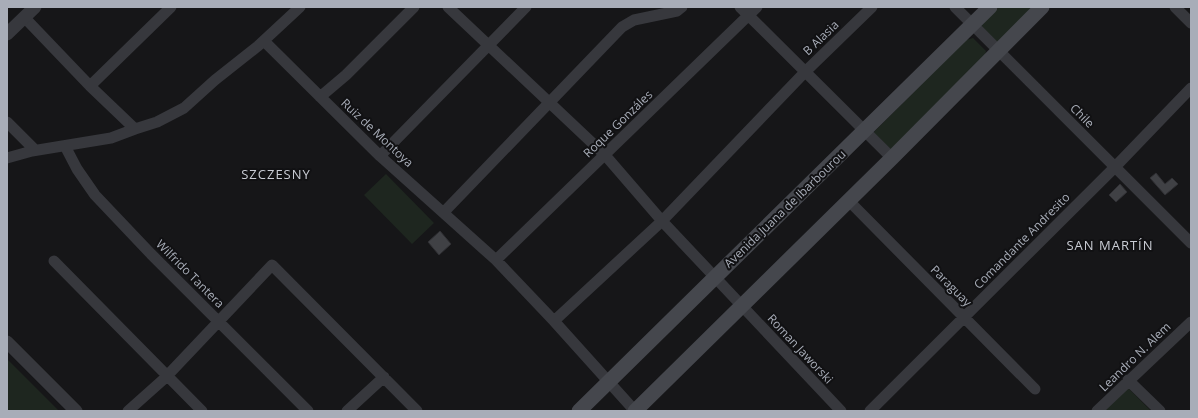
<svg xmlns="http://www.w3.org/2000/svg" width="1198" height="418" font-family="'Open Sans',sans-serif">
	<rect width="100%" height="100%" fill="#161618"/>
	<path fill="#1e261f" d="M999,7H1035L995,44L981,32L982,24Z
		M973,38L986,51L984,60L887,153L873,140L874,132L966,40Z
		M386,174L434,223L412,244L364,195Z
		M7,359L59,411H7Z
		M1127,387L1151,411H1103Z"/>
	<path fill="#404145" stroke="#303034" d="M1156,173L1165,184L1172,178L1178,184L1165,195L1150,178Z
		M1120,184L1127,192L1116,202L1109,195Z
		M440,231L451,244L439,255L428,242Z"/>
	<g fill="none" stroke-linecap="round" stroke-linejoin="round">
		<path stroke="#37383d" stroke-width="11" d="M448,7L605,155L662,221L841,411
			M740,7L892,158
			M955,7L1191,243
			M1175,7L1191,23
			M24,17L90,86L135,129
			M264,41L380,156L496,260L554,321L635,411
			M90,86L171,7
			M320,97L346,75L414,7
			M7,122L35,150
			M65,146L77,169L95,195L151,254L308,411
			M380,156L526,7
			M7,158L32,151L111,138L135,129L157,122L184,108L215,80L258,46L300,7
			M848,200L1035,389
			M444,212L622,27L634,20L677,11L682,7
			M496,260L757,7
			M54,261L202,411
			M554,321L662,221L805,72L872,7
			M1128,380L1160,411
			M128,411L165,378L272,265L417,411
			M347,411L384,377
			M870,411L1115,167L1191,88
			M1097,411L1191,322"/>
		<path stroke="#37383d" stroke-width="13" d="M7,34L35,7
			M7,342L76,411"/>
		<path stroke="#45474d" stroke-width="15" d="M579,411L990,7
			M635,411L892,158L1042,7"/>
	</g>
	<g text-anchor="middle" stroke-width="4" stroke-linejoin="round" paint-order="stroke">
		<g font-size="12" fill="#a8adb8" stroke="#111113">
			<text transform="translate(821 38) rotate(-44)" y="4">B Alasia</text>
			<text transform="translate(1082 116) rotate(45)" y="4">Chile</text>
			<text transform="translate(618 124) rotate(-44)" y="4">Roque Gonzáles</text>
			<text transform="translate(377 133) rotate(43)" y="4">Ruiz de Montoya</text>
			<text transform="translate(785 209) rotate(-44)" y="4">Avenida Juana de Ibarbourou</text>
			<text transform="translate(1022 241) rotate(-45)" y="4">Comandante Andresito</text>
			<text transform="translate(190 274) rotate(45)" y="4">Wilfrido Tantera</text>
			<text transform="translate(951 286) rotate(45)" y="4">Paraguay</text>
			<text transform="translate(800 349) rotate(47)" y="4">Roman Jaworski</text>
			<text transform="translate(1135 357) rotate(-44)" y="4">Leandro N. Alem</text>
		</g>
		<g font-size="13" letter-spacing="1" fill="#c9ccd4" stroke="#111113">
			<text x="276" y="179">SZCZESNY</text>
			<text x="1110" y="250">SAN MARTÍN</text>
		</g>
	</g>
	<rect width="1198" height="418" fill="none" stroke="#a8adb8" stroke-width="16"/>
</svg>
